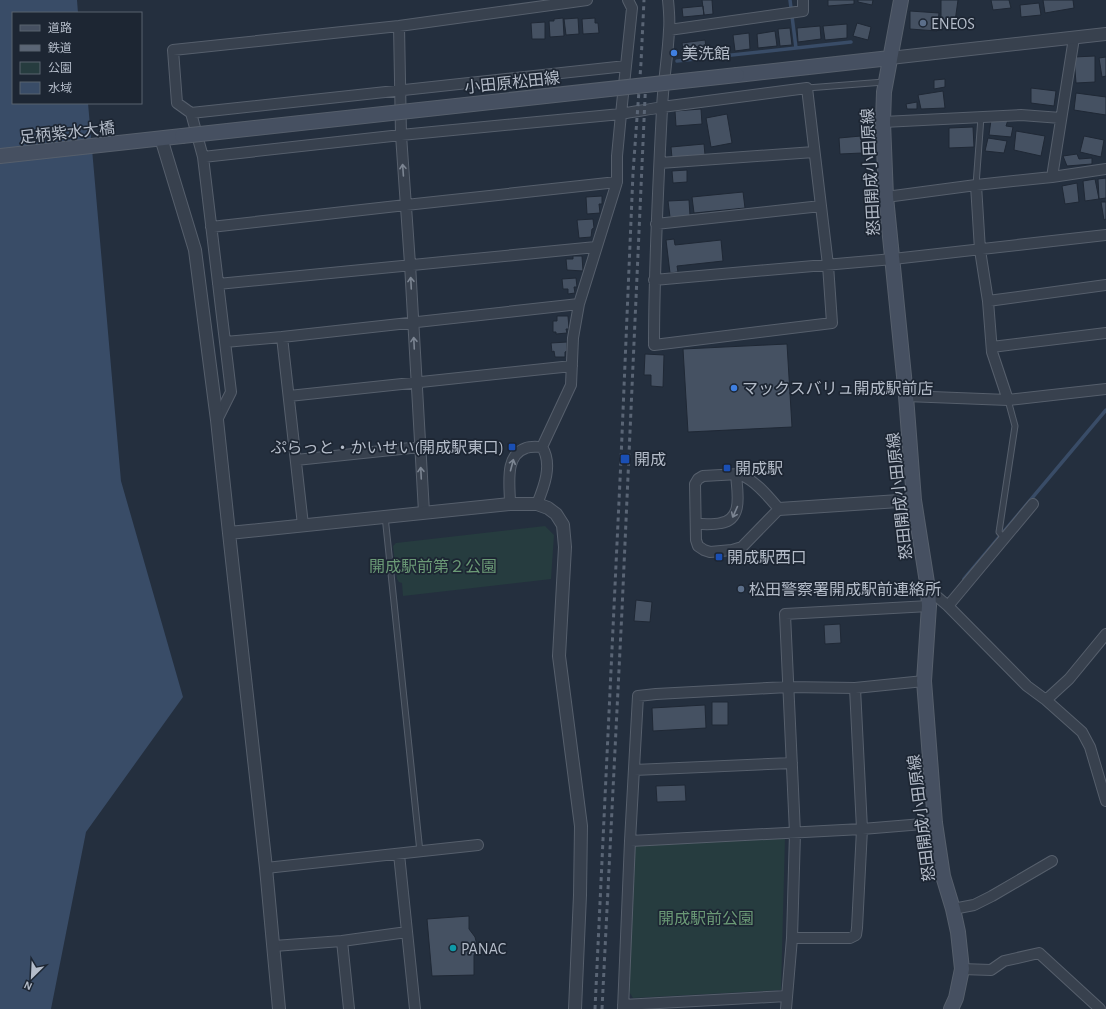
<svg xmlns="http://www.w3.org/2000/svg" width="1106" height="1009" font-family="'Alegreya Sans','Noto Sans JP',sans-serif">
	<rect width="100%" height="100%" fill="#242f3e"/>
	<path fill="#263c3f" d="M545,526L554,535L551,579L403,596L402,583L399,582L397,579L393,546L396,543Z
		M785,837L781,990L633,998L628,990L632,846Z"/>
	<path fill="#394c67" d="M0,0H77L78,13H13V103H88L121,481L183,697L86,832L51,1009H0Z"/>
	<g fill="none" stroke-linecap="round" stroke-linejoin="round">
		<path stroke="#394c67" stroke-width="3.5" d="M790,0L796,48
			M677,61L851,42
			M964,579L1106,410"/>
	</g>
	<path fill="#455162" stroke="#1f2835" d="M702,0H712L713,14L704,15Z
		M828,0H854V4L828,6Z
		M858,0H873L872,5L858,2Z
		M941,0H958L954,29L941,28Z
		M991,0H1009L1011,8L993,10Z
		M1043,0H1073L1074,8L1045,13Z
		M1039,3L1041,15L1021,17L1020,5Z
		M703,6L704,15L683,17L682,8Z
		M910,11L939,13L937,31L910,29Z
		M563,18L564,36L550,37L549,21H554V19Z
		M578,18L579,34L566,35L564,19Z
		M595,18V23H598L599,33L583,34L582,19Z
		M545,22V39H532L531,23Z
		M857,23L871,27L868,40L853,36Z
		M847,24V38L825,40L823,26Z
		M820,26L821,39L798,42L797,28Z
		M790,28L792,45L780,46L778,29Z
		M775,31L777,46L758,48L757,34Z
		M749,33L750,49L735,51L733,35Z
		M705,40L707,53L681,56V50H683L682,43Z
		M677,49L678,56L670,57L669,50Z
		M1095,56V82L1076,83L1074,57Z
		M1106,57V76L1102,77L1099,58Z
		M945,79V87L934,89V80Z
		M1031,88L1056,91L1054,106L1031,103Z
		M943,91L945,108L921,109L918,95Z
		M1076,93L1106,97V115L1074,110Z
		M917,102V109H907L906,104Z
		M701,109L702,124L676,126L675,111Z
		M727,114L732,143L711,147L706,118Z
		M991,120H1008L1006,126L1013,127L1011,137L989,135Z
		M973,127L974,147L949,148V128Z
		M1016,131L1045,136L1041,156L1014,150Z
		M861,136L862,153L840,154L839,138Z
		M1084,136L1104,140L1101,157L1080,152Z
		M988,138L1007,141L1004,153L985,151Z
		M704,144L705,155L672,158L671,147Z
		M1077,154L1079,159L1092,158V164L1067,166L1063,156Z
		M687,170V182L673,183L672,171Z
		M1106,178V198L1099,199L1098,179Z
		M1095,179L1099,199L1085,201L1083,181Z
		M1077,183L1079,202L1065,204L1062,186Z
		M743,192L745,208L694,213L692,197Z
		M602,196V204H599L600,213L587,214L586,197Z
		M689,200L690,216L670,217L668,201Z
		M1101,202H1106V219L1104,220Z
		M593,219L594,228L592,229L591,237L579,238L577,220Z
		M674,239L675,245L721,240L723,261L677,266L678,272L670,273L666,240Z
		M573,256H582L583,271L567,270L566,259H573Z
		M576,278L577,287H574L575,293L568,294V289H563L562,279Z
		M557,316H568L569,329H566L567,333L556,334V332H553V321H557Z
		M567,342V351L565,352V357H555L554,351L552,352L551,343Z
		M787,344L792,427L688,432L683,349Z
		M645,354L664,355L663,387L651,386V375H644Z
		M636,600L652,602L650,622L634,621Z
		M840,624L841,643L825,644L824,625Z
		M712,702H728V725H712Z
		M705,705L706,728L653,731L652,708Z
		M685,785L686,801L657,802L656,786Z
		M469,916V929L475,937L477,945L476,951L474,955V975L432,976L427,919Z"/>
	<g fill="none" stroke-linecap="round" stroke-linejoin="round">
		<g stroke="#565f6c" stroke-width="7">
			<path id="service" d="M807,88L884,82
				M976,185L981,117
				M385,516L420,852
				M1004,538L999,532L1015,426L1008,400"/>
		</g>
		<g stroke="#565f6c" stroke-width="12">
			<path id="minor" d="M628,0L632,8L621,114C635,111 648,110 662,107L807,88L828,265L832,323L654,345C654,266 658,187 662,109C663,82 668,56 669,30C670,20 669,10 668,0
				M399,26L401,135L410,264L424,512
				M669,30L803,11V0
				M191,113L626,66
				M883,122L1021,115L1061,118
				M203,157L191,113L177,103L173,50L399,26L587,0
				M660,163L814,152
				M1052,177L1106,169
				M976,185L980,250L988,301L992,352L1008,400
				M886,197L976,185L1052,177L1074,38
				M656,224L821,206
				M211,227L406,205L617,182
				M654,280L893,259L1106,235
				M218,284L596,247
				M988,301L1106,285
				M282,337L303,525
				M225,342L282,337L579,304
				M992,347L1106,333
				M289,396L572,366
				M906,396L1008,400L1106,389
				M217,420L231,392L203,157L401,135L621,114L617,156V182L579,304L573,338L571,385L542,447
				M296,460L420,447
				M739,474C756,481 767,495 779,509L742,547L732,550L710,552L704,550L698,546L696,540L695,484L698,479L703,476Z
				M510,504C510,485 504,455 526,448C531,446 537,447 542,447C553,464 544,487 537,504
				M696,524C704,524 713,525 721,523C744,519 737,491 736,474
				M928,589L948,606L1027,686L1046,700L1082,732L1090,747L1106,801
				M948,606L1033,504
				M1046,700L1069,679L1106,634
				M634,770L792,763
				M630,841L862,829L935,823
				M399,854L415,1009
				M266,868L478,845
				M953,909L974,905L992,896L1052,861
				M792,938H850L856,935L857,928L862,829L855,688
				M274,946L342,941
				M962,969L991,970L1004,961L1039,953L1100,1009
				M623,1005L787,996
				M349,1009L342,941L407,932
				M623,1009L630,841L638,696L656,694L788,687L855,688L924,681
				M786,1009L792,938L795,833L785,614L929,606"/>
		</g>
		<g stroke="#565f6c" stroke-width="14">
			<path id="tertiary" d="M890,58L1106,34
				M161,138L195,250L217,420L229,533
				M779,509L914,500
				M279,1009L266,868L229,533L510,504H537L548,508L556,514L563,525L565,547L559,656L581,826L580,895L575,1009"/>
		</g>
		<g stroke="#565f6c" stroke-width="16">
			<path id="secondary" d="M901,0L884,92L883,122L886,197L906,396L914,500L928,589L929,606L924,681L935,823L943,876L953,909L958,932L962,969L956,998L951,1009
				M737,75L890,58
				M0,156L182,136"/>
		</g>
		<use href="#service" stroke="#38414e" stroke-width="5"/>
		<use href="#minor" stroke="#38414e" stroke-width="10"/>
		<use href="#tertiary" stroke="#38414e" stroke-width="12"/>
		<use href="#secondary" stroke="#465061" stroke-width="14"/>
		<path stroke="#5a6575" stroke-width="3" stroke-dasharray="4 4" stroke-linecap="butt" d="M595,1009L621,459L633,173L641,63L644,0
			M602,1009L622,610L646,76"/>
		<g stroke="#565f6c" stroke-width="16" stroke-linecap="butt">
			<path id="secondary-bridge" d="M182,136L737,75"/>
		</g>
		<use href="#secondary-bridge" stroke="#465061" stroke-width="14"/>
	</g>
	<defs><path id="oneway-shaft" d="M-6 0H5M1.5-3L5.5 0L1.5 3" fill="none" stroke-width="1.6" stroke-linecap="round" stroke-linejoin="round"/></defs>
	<g stroke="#7c8592">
		<use href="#oneway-shaft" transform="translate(403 170) rotate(-94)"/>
		<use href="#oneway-shaft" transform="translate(411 283) rotate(-93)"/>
		<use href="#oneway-shaft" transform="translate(414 343) rotate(-93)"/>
		<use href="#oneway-shaft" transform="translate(512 465) rotate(-75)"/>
		<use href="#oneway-shaft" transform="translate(421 473) rotate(-93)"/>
		<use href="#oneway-shaft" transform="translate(735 512) rotate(114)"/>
	</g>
	<g fill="#5c6f8a" stroke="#1d2633" stroke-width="1.5">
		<circle cx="923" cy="23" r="4"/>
		<circle cx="741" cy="589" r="4"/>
	</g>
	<g fill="#3f7fe0" stroke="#1d2633" stroke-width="1.5">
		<circle cx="674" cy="53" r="4"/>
		<circle cx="734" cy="388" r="4"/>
	</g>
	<g fill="#1a4fb4" stroke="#1d2633" stroke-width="1.5">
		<rect x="508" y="443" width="8" height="8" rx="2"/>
		<rect x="620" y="454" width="10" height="10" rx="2"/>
		<rect x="723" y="464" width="8" height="8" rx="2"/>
		<rect x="715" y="553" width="8" height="8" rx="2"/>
	</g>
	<circle fill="#0f9aa8" stroke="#1d2633" stroke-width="1.5" cx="453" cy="948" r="4"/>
	<g text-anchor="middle" stroke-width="3.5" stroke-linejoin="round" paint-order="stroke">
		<g font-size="16" fill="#b4bcc9" stroke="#1d2633" text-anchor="start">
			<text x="931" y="29">ENEOS</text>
			<text x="682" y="59">美洗館</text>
			<text x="742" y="394">マックスバリュ開成駅前店</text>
			<text x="504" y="453" text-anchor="end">ぷらっと・かいせい(開成駅東口)</text>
			<text x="634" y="465">開成</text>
			<text x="735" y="474">開成駅</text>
			<text x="727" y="563">開成駅西口</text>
			<text x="749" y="595">松田警察署開成駅前連絡所</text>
			<text x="461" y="954">PANAC</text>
		</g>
		<g font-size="16" fill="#b4bcc9" stroke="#1d2633">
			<text transform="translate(512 82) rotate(-6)" y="6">小田原松田線</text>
			<text transform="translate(67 132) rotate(-6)" y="6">足柄紫水大橋</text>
			<text transform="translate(870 172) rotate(-93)" y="6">怒田開成小田原線</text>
			<text transform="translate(899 496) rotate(-96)" y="6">怒田開成小田原線</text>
			<text transform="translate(921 818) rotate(-97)" y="6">怒田開成小田原線</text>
		</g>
		<g font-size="16" fill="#6b9a76" stroke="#1d2633">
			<text x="433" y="572">開成駅前第２公園</text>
			<text x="706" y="924">開成駅前公園</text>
		</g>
	</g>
	<rect x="12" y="12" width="130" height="92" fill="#1d2633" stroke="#59626f"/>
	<rect x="20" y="25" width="20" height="6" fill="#465061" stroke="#59626f"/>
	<text x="48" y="32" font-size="12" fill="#b4bcc9">道路</text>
	<rect x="20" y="45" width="20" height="6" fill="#5a6575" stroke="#59626f"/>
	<text x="48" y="52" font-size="12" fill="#b4bcc9">鉄道</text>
	<rect x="20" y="62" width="20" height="12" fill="#263c3f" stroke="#59626f"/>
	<text x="48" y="72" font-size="12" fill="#b4bcc9">公園</text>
	<rect x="20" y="82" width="20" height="12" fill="#394c67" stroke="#59626f"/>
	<text x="48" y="92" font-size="12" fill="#b4bcc9">水域</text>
	<g transform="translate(32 977) rotate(204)" stroke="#1d2633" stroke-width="3" paint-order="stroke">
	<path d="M0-3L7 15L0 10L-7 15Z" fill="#b4bcc9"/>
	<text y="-6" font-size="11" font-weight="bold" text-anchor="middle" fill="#b4bcc9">N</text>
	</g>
</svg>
